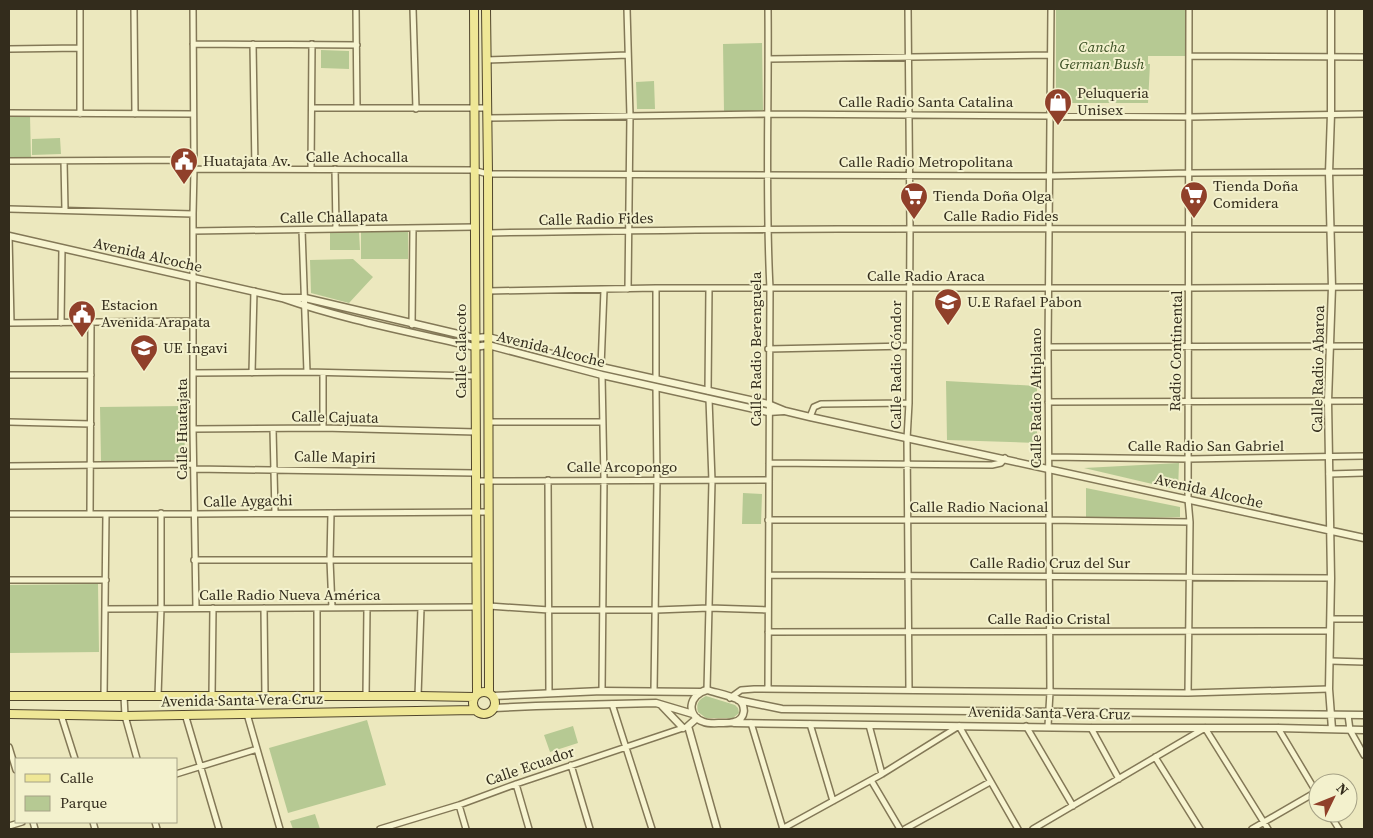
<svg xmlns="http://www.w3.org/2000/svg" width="1373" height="838" font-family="'Source Serif 4',serif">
	<rect width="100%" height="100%" fill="#ece8be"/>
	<path fill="#b6c993" d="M1056,9H1185V56H1148V64H1150L1148,103H1056Z
		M762,43L763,111L724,112L723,44Z
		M321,50L349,51V69L321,68Z
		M654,81L655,109H637L636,82Z
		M30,116L31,158H9V117Z
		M60,138L61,154L32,155V139Z
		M330,232H359L360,250H330Z
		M361,232H408V259H361Z
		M353,259L373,277L349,303L311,293L310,260Z
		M946,381L1037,386V443L947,440Z
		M184,406L185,460L101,461L100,407Z
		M1179,463L1178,490L1084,468Z
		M1086,488L1180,507V517L1086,519Z
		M743,493L762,494L761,524H742Z
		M98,584L99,652L9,653V585Z
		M706,696L735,705L738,708L739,713L733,718H706L698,712C696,704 698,700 706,696Z
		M367,720L386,785L288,813L269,748Z
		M573,726L578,743L550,752L544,735Z
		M315,814L320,829H293L290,821Z"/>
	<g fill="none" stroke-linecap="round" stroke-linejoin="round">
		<g stroke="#837857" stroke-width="8">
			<path id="minor" d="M80,9V114
				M134,9L135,114
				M193,9L194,169L193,214V429L196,608
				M356,9L357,108
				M413,9L416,109
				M627,9L630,116L628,289
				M908,9L910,228L909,403L907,439L909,690
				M193,44L357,45
				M253,44L255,169
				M9,49L80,48
				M1189,56L1364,57
				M769,59L1050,55
				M486,60L628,55
				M312,108H487
				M9,113L193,114
				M488,118L769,114L1190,117L1364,114
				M9,161L194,160
				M64,161L65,210
				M194,169L473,170L488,174L1050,176L1190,173L1364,172
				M311,169L312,44
				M335,169L336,228
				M9,209L193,214
				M302,230L307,372
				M193,231L475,227
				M489,233C780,227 1072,229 1364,229
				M9,236L11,323
				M488,291L656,288H1190L1364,287
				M9,323L194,321
				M61,323L62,248
				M412,325L413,229
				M1048,347L1364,346
				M768,349L909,346
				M601,367L604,290
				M194,373L307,372L475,376
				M252,373L254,291
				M323,374V428
				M9,375H91
				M602,375L604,480L602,691
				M656,379V288
				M708,391L709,288
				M1048,402L1364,401
				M810,417L814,407L821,404L909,403
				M9,422L91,424
				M488,422H602
				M193,429L323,428L476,432
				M273,429L275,513
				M1049,457L1189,459L1364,456
				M769,463L992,465L1001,463L1005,458
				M9,466L193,464
				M194,469L476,473
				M1329,474L1364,473
				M548,480L549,693
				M476,481L769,480
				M331,513L330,560L332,608
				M9,514H195L488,512
				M90,514L91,323
				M768,520H1048L1190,522
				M194,560H475
				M769,575L1331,578
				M9,580H106
				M489,606L549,610H656L709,608L768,610
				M264,608L265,696
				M317,608V696
				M105,609L476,607
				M1331,619H1364
				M768,632L1330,631
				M1330,661L1364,662
				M768,689L770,288C765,195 769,102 768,9
				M707,690L712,481L709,399
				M654,691L657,479L656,387
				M1188,693L1190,522L1188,499L1189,9
				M104,696L106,514
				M124,696L125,716L137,759
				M158,696L161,608V513
				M212,696L213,608
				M366,696L367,608
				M418,696L421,608
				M730,698L741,690L754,689L1188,693L1329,689
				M612,704L652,829
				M185,714L219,829
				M247,714L280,829
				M61,715L75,759
				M1348,715L1350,730L1364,755
				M751,723L783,829
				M810,724L833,801
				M869,725L882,774
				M1026,726L1073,806
				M1048,726L1050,692L1048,347L1051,9
				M1091,728L1119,779
				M1278,728L1318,795
				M9,747L16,770
				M1155,757L1200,829
				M571,765L590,829
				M176,774L257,749
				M871,780L900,829
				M516,784L529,829
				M459,805L466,829
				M1329,813L1339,829
				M33,822L35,829
				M93,822L95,829
				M155,822L157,829
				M9,826L22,822
				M380,829L459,805L516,784L686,727
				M782,829L882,774L959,726L1018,829
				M905,829L990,782
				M1033,829L1205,728L1268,829
				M1252,829L1316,792"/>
		</g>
		<g stroke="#837857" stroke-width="9">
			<path id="tertiary" d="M1331,9V114L1329,173L1332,287L1328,401L1331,578L1329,689L1332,729
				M9,236L282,298C345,320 411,332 475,347L488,345L602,375L768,412L784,411
				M282,298H305L475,338L488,337L601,367L768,404L785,411L810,417L1364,538
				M707,690C717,693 728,695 737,699C747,704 746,720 734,722C731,723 726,723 723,723C717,723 709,724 704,722C685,716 689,694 707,690Z
				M493,696L602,691L701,692
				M738,700L782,709L1364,715
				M662,706L683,728
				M494,708L536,706L656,703L693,714
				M697,718L688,726L717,829
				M734,723L1091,728H1278L1364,730"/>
		</g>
		<g stroke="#50452c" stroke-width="10">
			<path id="primary" d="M474,9L477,694
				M486,9L488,174L489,693
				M473 703a11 11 0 1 1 22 0a11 11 0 1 1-22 0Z
				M9,696H418L474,697
				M9,714L125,716L475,710"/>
		</g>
		<use href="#minor" stroke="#f7f4d0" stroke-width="5"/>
		<use href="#tertiary" stroke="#f7f4d0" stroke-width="6"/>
		<use href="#primary" stroke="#efe796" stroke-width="8"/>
	</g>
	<defs>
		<g id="shop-pin" transform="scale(1.4375)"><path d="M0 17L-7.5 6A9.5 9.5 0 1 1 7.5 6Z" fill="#90402a" stroke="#f3f1cd"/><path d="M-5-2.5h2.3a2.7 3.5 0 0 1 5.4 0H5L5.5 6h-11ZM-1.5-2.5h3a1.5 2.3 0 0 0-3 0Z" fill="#fff"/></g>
		<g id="civic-pin" transform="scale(1.4375)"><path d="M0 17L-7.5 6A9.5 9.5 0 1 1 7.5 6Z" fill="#90402a" stroke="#f3f1cd"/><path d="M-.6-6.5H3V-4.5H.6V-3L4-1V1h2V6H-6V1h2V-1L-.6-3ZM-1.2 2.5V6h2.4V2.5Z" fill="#fff"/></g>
		<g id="supermarket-pin" transform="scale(1.4375)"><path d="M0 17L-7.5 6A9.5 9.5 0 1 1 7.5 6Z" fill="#90402a" stroke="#f3f1cd"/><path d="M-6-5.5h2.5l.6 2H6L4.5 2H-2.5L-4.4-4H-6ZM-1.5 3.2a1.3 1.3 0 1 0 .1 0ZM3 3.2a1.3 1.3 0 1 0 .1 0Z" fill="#fff"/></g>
		<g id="school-pin" transform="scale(1.4375)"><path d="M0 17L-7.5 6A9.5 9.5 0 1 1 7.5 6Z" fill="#90402a" stroke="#f3f1cd"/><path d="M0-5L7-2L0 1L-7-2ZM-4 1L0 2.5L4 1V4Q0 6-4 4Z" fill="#fff"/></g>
	</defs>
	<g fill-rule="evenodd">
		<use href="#shop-pin" x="1058" y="102"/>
		<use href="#civic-pin" x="184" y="161"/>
		<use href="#supermarket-pin" x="1194" y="195"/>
		<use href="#supermarket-pin" x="914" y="196"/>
		<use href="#school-pin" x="948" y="302"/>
		<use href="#civic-pin" x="82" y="314"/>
		<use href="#school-pin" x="144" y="348"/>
	</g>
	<g text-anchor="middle" stroke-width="4" stroke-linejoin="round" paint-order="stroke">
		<g font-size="15" font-style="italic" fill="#3a4f23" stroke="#f3f1cd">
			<text x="1102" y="52">Cancha<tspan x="1102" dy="17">German Bush</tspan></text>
		</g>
		<g font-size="15" fill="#332c1c" stroke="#f3f1cd" text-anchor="start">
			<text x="1077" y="98">Peluqueria<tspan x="1077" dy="17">Unisex</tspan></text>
			<text x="203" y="166">Huatajata Av.</text>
			<text x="1213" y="191">Tienda Doña<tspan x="1213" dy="17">Comidera</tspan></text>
			<text x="933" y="201">Tienda Doña Olga</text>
			<text x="967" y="307">U.E Rafael Pabon</text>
			<text x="101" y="310">Estacion<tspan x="101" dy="17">Avenida Arapata</tspan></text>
			<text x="163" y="353">UE Ingavi</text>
		</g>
		<g font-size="15" fill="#332c1c" stroke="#f3f1cd">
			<text x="926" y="107">Calle Radio Santa Catalina</text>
			<text x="357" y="162">Calle Achocalla</text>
			<text x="926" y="167">Calle Radio Metropolitana</text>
			<text x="1001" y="221">Calle Radio Fides</text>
			<text transform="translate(334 217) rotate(-1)" y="5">Calle Challapata</text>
			<text transform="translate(596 219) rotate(-1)" y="5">Calle Radio Fides</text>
			<text transform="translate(148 255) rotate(13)" y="5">Avenida Alcoche</text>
			<text x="926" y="281">Calle Radio Araca</text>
			<text transform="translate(551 349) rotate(14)" y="5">Avenida Alcoche</text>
			<text transform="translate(756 349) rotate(-90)" y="5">Calle Radio Berenguela</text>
			<text transform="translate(461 351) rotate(-90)" y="5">Calle Calacoto</text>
			<text transform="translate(1176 351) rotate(-89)" y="5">Radio Continental</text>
			<text transform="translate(896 365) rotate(-90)" y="5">Calle Radio Cóndor</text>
			<text transform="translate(1318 369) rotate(-89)" y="5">Calle Radio Abaroa</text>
			<text transform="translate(1036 398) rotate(-90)" y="5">Calle Radio Altiplano</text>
			<text transform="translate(335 417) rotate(1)" y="5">Calle Cajuata</text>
			<text transform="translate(182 429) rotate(-90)" y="5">Calle Huatajata</text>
			<text x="1206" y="451">Calle Radio San Gabriel</text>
			<text transform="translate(335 457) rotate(1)" y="5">Calle Mapiri</text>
			<text x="622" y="472">Calle Arcopongo</text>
			<text transform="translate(1209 491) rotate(13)" y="5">Avenida Alcoche</text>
			<text transform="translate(248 501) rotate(-1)" y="5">Calle Aygachi</text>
			<text x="979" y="512">Calle Radio Nacional</text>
			<text x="1050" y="568">Calle Radio Cruz del Sur</text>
			<text x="290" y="600">Calle Radio Nueva América</text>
			<text x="1049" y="624">Calle Radio Cristal</text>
			<text transform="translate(242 700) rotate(-1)" y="5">Avenida Santa Vera Cruz</text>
			<text transform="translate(1049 713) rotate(1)" y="5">Avenida Santa Vera Cruz</text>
			<text transform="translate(530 766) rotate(-19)" y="5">Calle Ecuador</text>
		</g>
	</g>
	<rect width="1373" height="838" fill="none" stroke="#332c1c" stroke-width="20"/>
	<rect x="15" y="758" width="162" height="65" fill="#f3f1cd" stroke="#a6a286"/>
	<rect x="25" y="774" width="25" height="8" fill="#efe796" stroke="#a6a286"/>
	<text x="60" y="783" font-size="15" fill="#332c1c">Calle</text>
	<rect x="25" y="796" width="25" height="15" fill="#b6c993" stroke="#a6a286"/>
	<text x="60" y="808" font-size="15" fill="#332c1c">Parque</text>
	<g transform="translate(1333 798) rotate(47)"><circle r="24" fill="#f3f1cd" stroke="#a6a286"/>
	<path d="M0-4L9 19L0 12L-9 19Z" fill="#90402a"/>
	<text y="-8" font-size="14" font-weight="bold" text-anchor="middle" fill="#332c1c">N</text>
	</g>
</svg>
